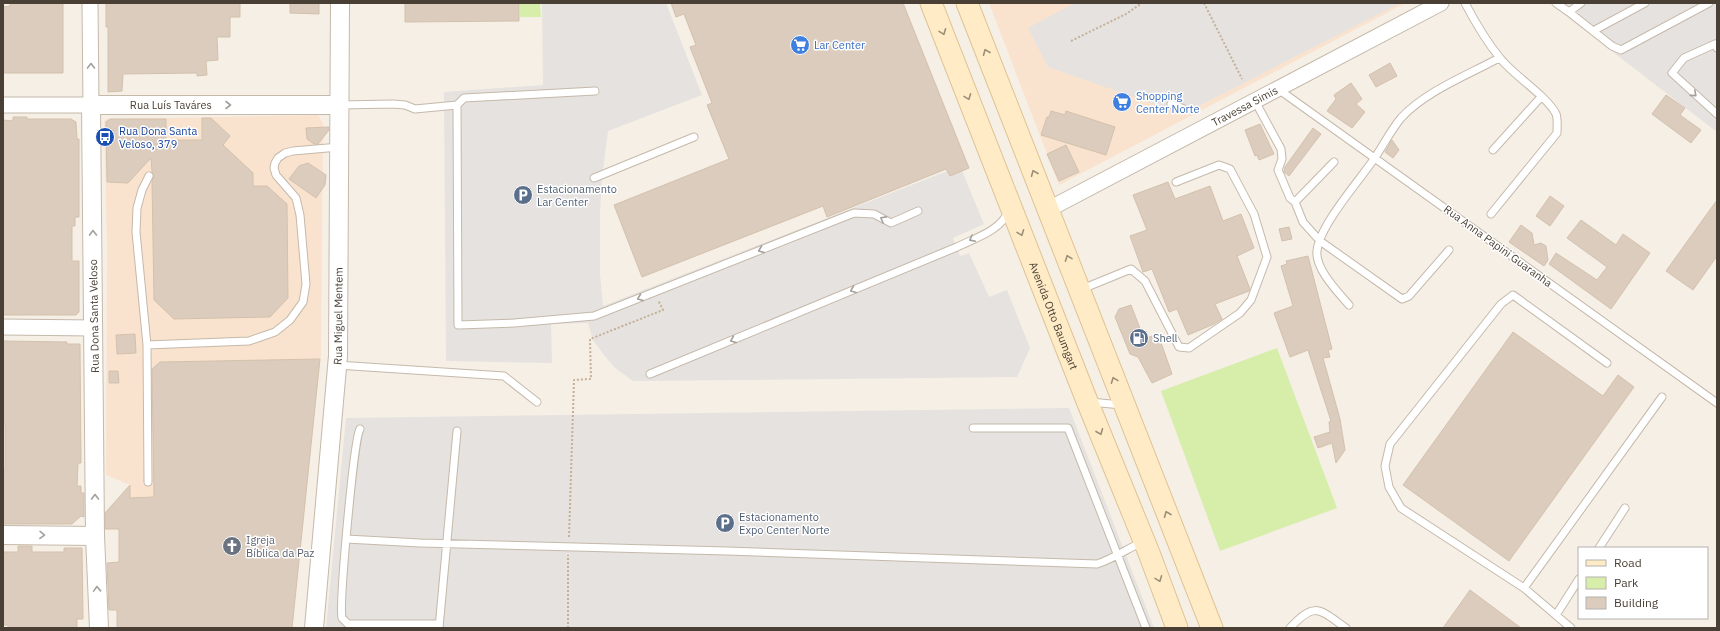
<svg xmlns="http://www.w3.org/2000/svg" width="1720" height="631" font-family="'IBM Plex Sans',sans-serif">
	<rect width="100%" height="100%" fill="#f5efe6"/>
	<path fill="#f9e3cf" d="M989,3H1406L1059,185Z
		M318,115L323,123L321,354L303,517L162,497L130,498V485L106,475L107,246L104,121L107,119Z"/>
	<path fill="#d6eeaa" d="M520,3H540L541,17H520Z
		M1277,348L1337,508L1220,551L1161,391Z"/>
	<path fill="#e5e2df" d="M542,3H666L702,95L608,131L602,178L600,213V275L603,306L960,166L984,224L953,238L960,256L969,253L989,297L1007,290L1030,348L1017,377L633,381L615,368L604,355L593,340L588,323L551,324L552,363L446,361L444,92L543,85Z
		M1075,3H1398V4L1183,114L1048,67L1028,28Z
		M1549,3H1717V132Z
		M1069,408L1154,628H326L346,418Z"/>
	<path fill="#dbccbd" stroke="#d4c1ac" d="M10,3H63V73H3V7L10,6Z
		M106,3H240V17H230V37H217L218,60L206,61L207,75L197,76V73L123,74L122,91L108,92V27H106Z
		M290,3H319V14L290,13Z
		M405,3H519V21L405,22Z
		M671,3H903L969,168L950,176L946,169L827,217L823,206L642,277L614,205L729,159L707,105L712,103L690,47L696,45L684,14L676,17Z
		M1390,63L1397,76L1376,87L1369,75Z
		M1351,83L1362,99L1356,104L1365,112L1352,128L1327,111L1336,99L1334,95Z
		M1666,95L1685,108L1680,115L1701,130L1691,143L1652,114Z
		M1051,111L1065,115L1066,111L1115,127L1106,155L1041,135L1047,117H1049Z
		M13,117H27V119H71L76,122L77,139H79V217H75V226H72V261H79V312L76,315H3V120L13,121Z
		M202,118H211L230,136L223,145L253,173V186H267L287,204L288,298L270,317L174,319L154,300L152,181L154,176L152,172L151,158L128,183L107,182L106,122L110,119H166V140H202Z
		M1260,124L1274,154L1259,160L1257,155L1255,156L1245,130Z
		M329,127V130L318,144H314L307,139L306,128Z
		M1313,128L1321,134L1289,176L1284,172L1285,167Z
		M1392,140L1399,150L1393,158L1385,152Z
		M1066,145L1079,172L1059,181L1047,154Z
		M308,163L326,175L325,185L316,198L289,179L299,166Z
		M1168,182L1175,199L1210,186L1223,221L1241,214L1254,248L1237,256L1250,289L1249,291L1215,304L1222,319L1214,324L1188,335L1177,309L1169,312L1152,269L1143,272L1130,236L1147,230L1133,195Z
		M1550,196L1564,206L1550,226L1536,216Z
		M1717,200V256L1693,290L1666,271Z
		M1581,220L1616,245L1623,234L1650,253L1611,309L1549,264L1556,253L1597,280L1607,267L1567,238Z
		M1521,225L1532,233L1534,245L1541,243L1546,246L1548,260L1544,266L1509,242Z
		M1289,227L1292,239L1282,241L1279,229Z
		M1308,256L1332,349L1328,350L1330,357L1323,358L1340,419L1345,450L1336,463L1332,443L1318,448L1314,437L1330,432L1329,422L1331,421L1308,350L1290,357L1274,313L1293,306L1281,266L1287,264L1286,261Z
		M1131,305L1144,339L1158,334L1172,374L1152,383L1138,357L1130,354L1115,317L1119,309Z
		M1513,332L1603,396L1618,375L1634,387L1509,561L1403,485Z
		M135,334L136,353L117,354L116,335Z
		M3,341L67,342V344H80L81,463H78L77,486H81V493H84V517L81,516L72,524H3V470H5V424H3Z
		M320,359L292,628H117V610H109L107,563L119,562V529H105V513L130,485V498L154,497L152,369L160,362Z
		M109,371H118L119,383H109Z
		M18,546H32V552H64V548H82L83,619H77V628H8V625H3V552H18Z
		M1470,590L1521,628H1443Z"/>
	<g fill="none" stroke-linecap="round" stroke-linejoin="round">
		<g stroke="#c5b9aa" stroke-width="9">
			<path id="service" d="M1465,3C1475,22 1486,41 1500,58C1514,76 1547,96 1556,114C1558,119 1557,127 1557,133L1491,214
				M1556,3L1569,12
				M1581,3L1569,12L1612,46L1621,50L1709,3
				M1593,31L1645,3
				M1717,48L1715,44L1684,58L1672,73L1717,114
				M1278,89L1717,403
				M595,91L464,98L457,105L458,325L514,323L594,316L854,213L874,214L891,223L918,211
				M1255,101L1281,149L1282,159L1278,170L1290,198L1295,202L1334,162
				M1171,104L1184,109
				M340,105L393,104L405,105L415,109L457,105
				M1493,150L1541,97
				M594,178L694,137
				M1295,202L1303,222L1320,241L1402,299L1409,296L1449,250
				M1082,289L1131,269L1145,281L1179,347L1189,348L1240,313L1251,300L1267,257L1254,214L1230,169L1219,165L1176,182
				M1349,305C1338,292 1315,269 1317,251C1319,226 1359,181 1374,159C1383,146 1391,130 1401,118C1426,91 1468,75 1499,58
				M147,345L249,341L275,332L290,320L303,302L306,284L300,215L296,198L276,175L274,168L275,163L278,158L285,153L293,151L339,147
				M337,365L504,376L537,402
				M650,374L957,247C975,238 1000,231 1008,212
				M1090,402L1122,405
				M973,428H1068L1146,628
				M360,429C354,438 339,602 342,618L348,624H439
				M148,482L147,345L136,232L137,208L142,190L149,176
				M346,539L420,543L727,551L1097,564C1113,559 1127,549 1142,542
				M1599,548L1625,508
				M1524,588L1662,397
				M1556,615L1579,579
				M439,628L457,431
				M1290,628C1315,601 1319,609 1346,628
				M1571,628L1524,588L1401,508L1389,487L1385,466L1390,444L1501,304L1513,295L1607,363"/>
		</g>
		<g stroke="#c5b9aa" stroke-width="17">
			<g id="minor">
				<path d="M3,105H91L90,3"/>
				<path id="s1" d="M1049,209L1441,3"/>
				<path d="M3,327L94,328"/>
			</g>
		</g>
		<g stroke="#c5b9aa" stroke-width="20">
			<g id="tertiary">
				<path d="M3,535L95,536"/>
				<path id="s2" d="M99,628L95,536L91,105H339"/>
				<path id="s3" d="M314,628L338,356L340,3"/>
			</g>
		</g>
		<g stroke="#dec392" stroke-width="23">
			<g id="secondary">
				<path id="s4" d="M931,3L1087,401L1149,553L1177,628"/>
				<path d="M967,3L1212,628"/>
			</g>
		</g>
		<path stroke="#c5b097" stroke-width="2" stroke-dasharray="2 2" stroke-linecap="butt" d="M1204,3L1242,79
			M1071,41L1126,14L1142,3
			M569,537L574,380L591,379L590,339L663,310L658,300
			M568,628V555"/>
		<use href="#service" stroke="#fff" stroke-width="7"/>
		<use href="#minor" stroke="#fff" stroke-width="15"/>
		<use href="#tertiary" stroke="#fff" stroke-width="18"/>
		<use href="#secondary" stroke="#ffecc6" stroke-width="21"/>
	</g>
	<defs><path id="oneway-chevron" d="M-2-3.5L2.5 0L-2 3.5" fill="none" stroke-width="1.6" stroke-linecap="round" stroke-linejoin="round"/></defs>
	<g stroke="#9b8d76">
		<use href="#oneway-chevron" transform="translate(943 32) rotate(69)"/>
		<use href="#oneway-chevron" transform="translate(986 52) rotate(-112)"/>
		<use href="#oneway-chevron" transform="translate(968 97) rotate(69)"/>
		<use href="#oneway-chevron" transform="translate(1034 173) rotate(-112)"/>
		<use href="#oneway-chevron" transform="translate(1021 233) rotate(69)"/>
		<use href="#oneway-chevron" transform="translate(1068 258) rotate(-111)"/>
		<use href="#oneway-chevron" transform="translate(1114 380) rotate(-111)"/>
		<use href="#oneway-chevron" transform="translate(1100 432) rotate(68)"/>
		<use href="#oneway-chevron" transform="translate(1167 514) rotate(-112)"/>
		<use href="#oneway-chevron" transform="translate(1159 579) rotate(69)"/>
	</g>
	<g stroke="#a49f9a">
		<use href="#oneway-chevron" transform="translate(91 66) rotate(-90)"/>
		<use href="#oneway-chevron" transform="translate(1694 94) rotate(41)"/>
		<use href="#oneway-chevron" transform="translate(228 105)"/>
		<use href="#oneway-chevron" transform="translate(883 219) rotate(-151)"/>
		<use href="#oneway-chevron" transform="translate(93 233) rotate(-91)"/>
		<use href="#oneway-chevron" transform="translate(972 239) rotate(153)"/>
		<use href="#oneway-chevron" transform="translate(761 250) rotate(158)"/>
		<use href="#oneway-chevron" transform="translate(853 290) rotate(157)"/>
		<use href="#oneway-chevron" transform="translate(640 298) rotate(159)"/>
		<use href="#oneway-chevron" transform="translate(733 340) rotate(157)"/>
		<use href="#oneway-chevron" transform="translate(95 497) rotate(-90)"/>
		<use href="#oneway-chevron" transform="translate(42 535) rotate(1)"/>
		<use href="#oneway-chevron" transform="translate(97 589) rotate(-92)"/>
	</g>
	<defs>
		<g id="supermarket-disc" transform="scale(1)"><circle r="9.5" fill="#3f7fe0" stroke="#fff"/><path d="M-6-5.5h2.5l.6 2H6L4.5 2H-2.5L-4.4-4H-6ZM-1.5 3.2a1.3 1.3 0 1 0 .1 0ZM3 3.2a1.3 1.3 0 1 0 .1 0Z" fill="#fff"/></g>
		<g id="bus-disc" transform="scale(1)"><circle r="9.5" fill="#1a4fb4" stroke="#fff"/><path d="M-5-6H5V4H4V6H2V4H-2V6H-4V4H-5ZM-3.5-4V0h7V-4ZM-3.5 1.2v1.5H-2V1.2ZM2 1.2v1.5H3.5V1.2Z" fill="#fff"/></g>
		<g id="parking-disc" transform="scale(1)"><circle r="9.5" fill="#5c6f8a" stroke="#fff"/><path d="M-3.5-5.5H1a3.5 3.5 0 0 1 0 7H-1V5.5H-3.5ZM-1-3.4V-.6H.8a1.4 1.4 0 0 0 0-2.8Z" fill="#fff"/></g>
		<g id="fuel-disc" transform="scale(1)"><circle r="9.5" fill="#5c6f8a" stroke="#fff"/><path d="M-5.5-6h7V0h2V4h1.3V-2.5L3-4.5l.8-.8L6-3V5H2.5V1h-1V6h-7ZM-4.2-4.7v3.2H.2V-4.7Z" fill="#fff"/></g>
		<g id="church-disc" transform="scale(1)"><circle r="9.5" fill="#6b7280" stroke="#fff"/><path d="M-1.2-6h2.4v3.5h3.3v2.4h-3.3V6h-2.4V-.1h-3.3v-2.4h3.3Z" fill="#fff"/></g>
	</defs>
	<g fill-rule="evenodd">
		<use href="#supermarket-disc" x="800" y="45"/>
		<use href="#supermarket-disc" x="1122" y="102"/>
		<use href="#bus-disc" x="105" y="137"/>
		<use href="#parking-disc" x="523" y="195"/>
		<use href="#fuel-disc" x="1139" y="338"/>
		<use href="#parking-disc" x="725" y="523"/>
		<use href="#church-disc" x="232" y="546"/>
	</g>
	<g text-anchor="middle" stroke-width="3" stroke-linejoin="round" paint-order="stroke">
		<g font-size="11" fill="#366cbe" stroke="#fff" text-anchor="start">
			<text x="814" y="49">Lar Center</text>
			<text x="1136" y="100">Shopping<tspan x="1136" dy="13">Center Norte</tspan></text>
		</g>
		<g font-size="11" fill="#493f34" stroke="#fff">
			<text dy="4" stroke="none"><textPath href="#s2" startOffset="603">Rua Luís Taváres</textPath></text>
			<text dy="4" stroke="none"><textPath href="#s1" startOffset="221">Travessa Simis</textPath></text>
			<text transform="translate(1498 246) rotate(36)" y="4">Rua Anna Papini Guaranha</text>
			<text transform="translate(94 316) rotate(-91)" y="4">Rua Dona Santa Veloso</text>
			<text dy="4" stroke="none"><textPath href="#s3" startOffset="313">Rua Miguel Mentem</textPath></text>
			<text dy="4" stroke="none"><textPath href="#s4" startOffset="336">Avenida Otto Baumgart</textPath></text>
		</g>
		<g font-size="11" fill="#164399" stroke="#fff" text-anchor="start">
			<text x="119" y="135">Rua Dona Santa<tspan x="119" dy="13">Veloso, 379</tspan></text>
		</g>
		<g font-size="11" fill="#4e5e75" stroke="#fff" text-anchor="start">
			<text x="537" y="193">Estacionamento<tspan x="537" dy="13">Lar Center</tspan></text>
			<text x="1153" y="342">Shell</text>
			<text x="739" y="521">Estacionamento<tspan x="739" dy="13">Expo Center Norte</tspan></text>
		</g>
		<g font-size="11" fill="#5b616d" stroke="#fff" text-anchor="start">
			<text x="246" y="544">Igreja<tspan x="246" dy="13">Bíblica da Paz</tspan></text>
		</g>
	</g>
	<rect width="1720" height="631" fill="none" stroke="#493f34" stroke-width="8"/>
	<rect x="1578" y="547" width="130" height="72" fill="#ffffff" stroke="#b6b2ae"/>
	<rect x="1586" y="560" width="20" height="6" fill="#ffecc6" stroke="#b6b2ae"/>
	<text x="1614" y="567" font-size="12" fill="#493f34">Road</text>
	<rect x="1586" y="577" width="20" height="12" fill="#d6eeaa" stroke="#b6b2ae"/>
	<text x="1614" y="587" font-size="12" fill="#493f34">Park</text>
	<rect x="1586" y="597" width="20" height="12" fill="#dbccbd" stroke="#b6b2ae"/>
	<text x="1614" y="607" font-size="12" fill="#493f34">Building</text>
</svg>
